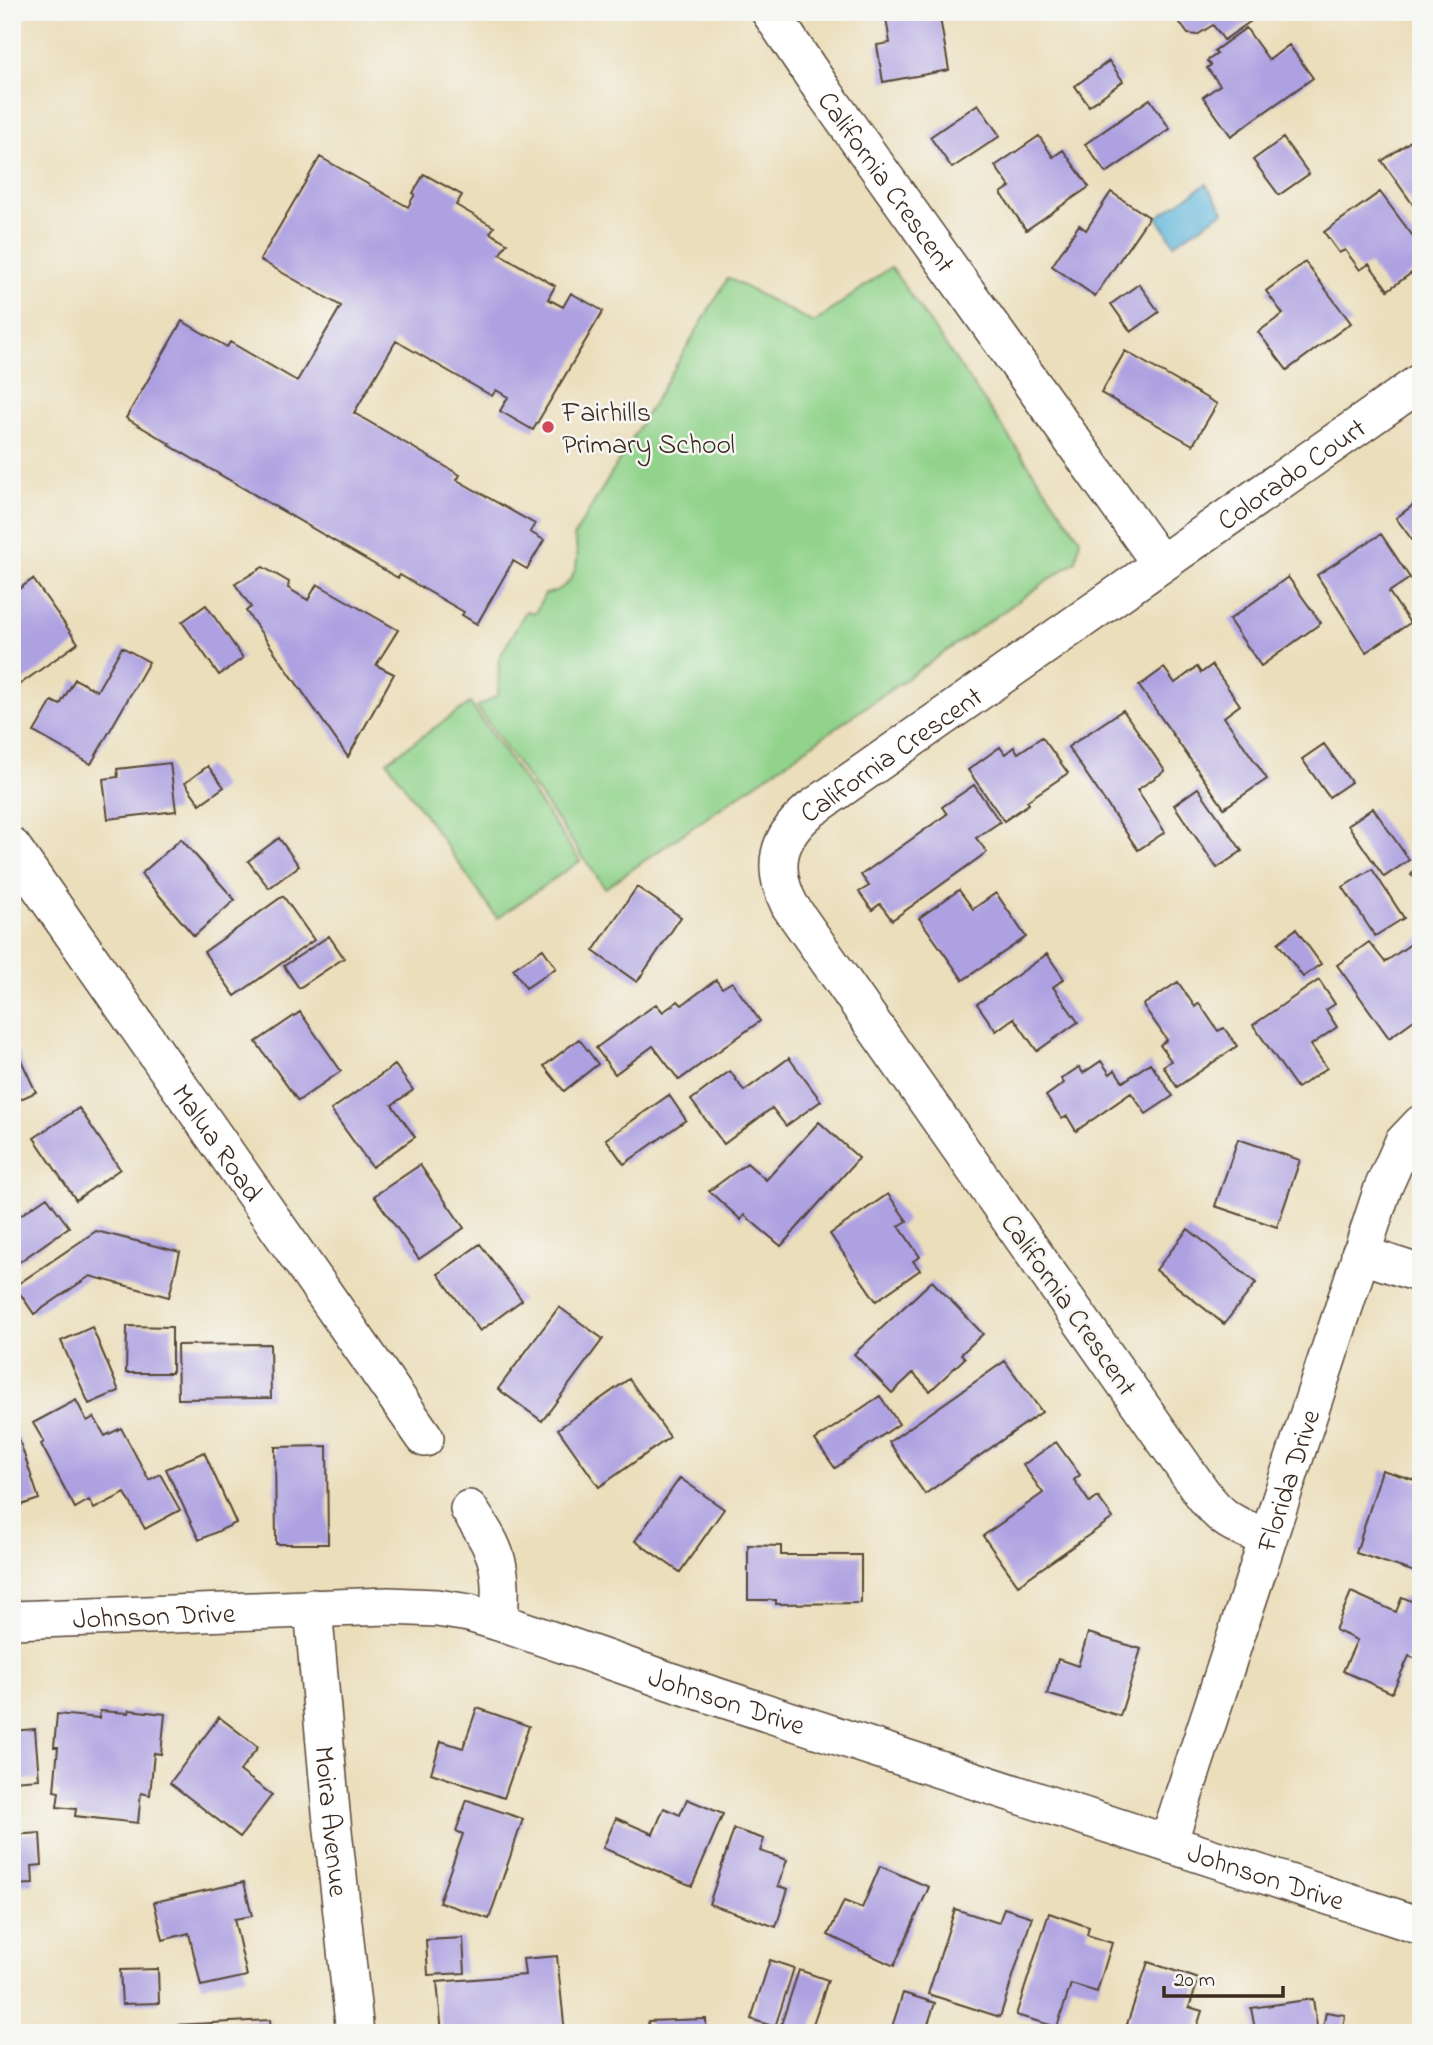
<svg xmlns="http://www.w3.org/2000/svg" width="1433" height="2045" font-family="'Indie Flower',sans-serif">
	<rect width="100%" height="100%" fill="#f6f6f2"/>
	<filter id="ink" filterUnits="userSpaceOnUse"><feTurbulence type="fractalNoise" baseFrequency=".0143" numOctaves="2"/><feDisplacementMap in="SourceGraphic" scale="14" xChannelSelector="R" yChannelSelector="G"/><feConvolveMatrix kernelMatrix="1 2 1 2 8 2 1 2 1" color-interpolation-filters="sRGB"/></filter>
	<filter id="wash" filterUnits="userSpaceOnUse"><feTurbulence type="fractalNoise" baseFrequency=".00686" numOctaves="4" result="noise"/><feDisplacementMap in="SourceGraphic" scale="28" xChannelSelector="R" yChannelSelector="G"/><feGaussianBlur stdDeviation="1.57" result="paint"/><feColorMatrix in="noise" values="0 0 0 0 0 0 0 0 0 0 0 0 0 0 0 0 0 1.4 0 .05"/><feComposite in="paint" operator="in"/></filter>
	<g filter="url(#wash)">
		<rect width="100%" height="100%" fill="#ebdebb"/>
		<path fill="#91d38b" stroke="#667e54" stroke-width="2" d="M891,267L1080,539L1076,561L605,888L477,707L498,695L499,658L526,611L535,613L545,594C575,589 582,562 574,536L728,278L814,323Z
			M470,703L580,861L497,918L387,761Z"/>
		<path fill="#5cb4d9" stroke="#4c6f7c" stroke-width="2" d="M1206,184L1224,211L1174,244L1157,217Z"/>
		<g id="blocks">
			<path fill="#aea1e1" d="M885,12H939L949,70L883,82L877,45L890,43Z
				M1178,12H1260L1261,14L1224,40L1213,25L1197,35L1188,34L1174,15Z
				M1246,28L1269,60L1289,45L1313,78L1231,136L1203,97L1220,85L1207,68L1211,65L1207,61L1217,54L1214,51Z
				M1109,61L1123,81L1089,106L1075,86Z
				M1150,99L1170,129L1106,173L1085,144Z
				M978,104L1000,136L952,168L930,137Z
				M1421,134V216L1382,161Z
				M1039,136L1053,157L1063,150L1089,187L1026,230L1001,193L1010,187L995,166Z
				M1283,138L1309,174L1279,195L1253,160Z
				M320,157L408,207L415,194L413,193L424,174L462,195L456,205L494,227L490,233L507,243L500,254L555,286L548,299L563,307L571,293L603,311L533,430L500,411L508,397L496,390L492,396L396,341L354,413L460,475L457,480L535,524L530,532L544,540L527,569L513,561L477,624L462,615L464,612L400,575L398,578L169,445L170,444L126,418L182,321L227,347L230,342L297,381L341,306L260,260Z
				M1111,192L1149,217L1095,296L1052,266L1079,225L1086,230Z
				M1380,192L1421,247V266L1388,290L1369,264L1360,270L1345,250L1339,253L1324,232Z
				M1305,262L1351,323L1287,370L1258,332L1283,314L1266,291Z
				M1139,284L1159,312L1131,332L1111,304Z
				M1125,351L1217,404L1193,445L1101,393Z
				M1421,489V552L1396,518L1420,500L1415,493Z
				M1381,534L1410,578L1389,592L1410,623L1366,652L1317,575Z
				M263,567L289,582L288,588L308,600L317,584L398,630L376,665L394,674L348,757L246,611L251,607L235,584Z
				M1288,577L1321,623L1261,666L1229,620Z
				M33,579L78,643L16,687L12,682V594Z
				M206,605L243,658L219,675L182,622Z
				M122,647L149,662L91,764L34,732L52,701L60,705L75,679L97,691Z
				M1212,665L1240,705L1224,717L1267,779L1224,808L1139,686L1164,668L1175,683L1197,667L1201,673Z
				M1123,710L1165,771L1137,790L1165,832L1138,850L1068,747Z
				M1042,737L1068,773L1027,801L1029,804L1004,821L968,770L1000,747L1005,754L1014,747L1018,753Z
				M1324,744L1351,782L1329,797L1302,759Z
				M170,763L176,811L108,819L103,779L118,777L117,769Z
				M208,766L224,787L200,804L185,783Z
				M974,785L1000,822L976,838L987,852L892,920L880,904L872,910L859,892L869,886L861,875L947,814L942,807Z
				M1198,788L1242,851L1217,868L1174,805Z
				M1373,808L1409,860L1384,877L1348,825Z
				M279,838L299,866L269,888L248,861Z
				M181,839L235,900L194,936L141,874Z
				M1421,861V882L1411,875Z
				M1372,869L1404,918L1375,936L1343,887Z
				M637,887L681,917L637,982L593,951Z
				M959,890L973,909L996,893L1026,937L963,980L919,918Z
				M283,896L314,940L235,996L204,952Z
				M1296,929L1321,964L1303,977L1278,943Z
				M329,936L344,958L299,988L284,966Z
				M1421,937V1015L1389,1038L1337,965L1369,942L1385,962Z
				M543,949L556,968L526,988L513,969Z
				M1047,954L1064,979L1053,987L1078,1022L1037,1051L1014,1018L996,1031L977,1004Z
				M716,980L722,988L732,982L760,1021L679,1080L653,1046L615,1074L596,1048L656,1004L663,1012L678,1001L682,1005Z
				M1319,980L1335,1004L1326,1010L1337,1027L1311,1045L1327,1068L1297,1088L1253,1025Z
				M1178,982L1195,1007L1199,1003L1218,1031L1224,1028L1237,1046L1177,1087L1163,1066L1171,1061L1160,1045L1167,1040L1143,1005Z
				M300,1012L341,1071L298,1101L256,1042Z
				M579,1039L598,1064L564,1091L544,1066Z
				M12,1041L36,1092L12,1103Z
				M789,1058L821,1101L786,1126L772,1108L724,1144L691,1100L730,1071L744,1091Z
				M1101,1061L1110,1074L1115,1070L1123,1082L1150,1063L1173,1096L1146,1114L1131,1093L1076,1131L1067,1116L1062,1119L1046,1096L1064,1083L1061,1079L1079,1067L1083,1073Z
				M395,1065L413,1090L392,1105L415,1137L372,1167L331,1110Z
				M669,1095L686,1120L624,1164L606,1139Z
				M79,1108L120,1169L76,1200L34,1138Z
				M819,1122L859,1158L781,1246L744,1215L741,1220L709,1191L747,1163L766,1180Z
				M1238,1139L1300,1160L1277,1227L1215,1206Z
				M420,1165L464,1228L419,1259L374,1196Z
				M888,1194L907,1221L899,1226L920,1257L913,1261L920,1270L876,1301L830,1234Z
				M47,1197L69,1227L12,1267V1221Z
				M1188,1229L1256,1283L1224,1324L1156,1270Z
				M96,1231L180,1252L169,1297L90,1276L34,1314L15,1286Z
				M480,1244L522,1300L480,1331L438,1274Z
				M932,1281L983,1334L961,1354L965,1358L930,1391L913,1373L892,1393L854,1354Z
				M559,1307L603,1339L542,1421L498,1389Z
				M127,1326L172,1327V1373H126Z
				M92,1327L119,1391L89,1404L61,1341Z
				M270,1344L271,1398L178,1399L177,1345Z
				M1005,1361L1042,1412L925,1494L889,1442Z
				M629,1379L670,1437L599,1487L558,1429Z
				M880,1396L899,1424L835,1468L815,1440Z
				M76,1400L87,1421L94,1417L105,1436L121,1428L149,1480L160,1474L180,1510L145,1529L125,1493L94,1509L89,1500L75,1508L41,1444L44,1442L33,1423Z
				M12,1418L39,1499L12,1508Z
				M1056,1442L1080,1475L1074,1480L1090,1503L1098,1497L1113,1518L1018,1585L983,1536L1043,1493L1023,1465Z
				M327,1446L328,1544H276L275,1447Z
				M204,1452L236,1523L199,1540L166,1469Z
				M1382,1470L1421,1482V1574L1356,1553Z
				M680,1478L724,1509L680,1572L635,1541Z
				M748,1545L781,1546V1555H861V1603L776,1604V1600H748Z
				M1351,1592L1396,1612L1402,1597L1421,1605V1661L1409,1656L1392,1693L1343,1671L1357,1640L1335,1630Z
				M1088,1633L1141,1649L1120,1716L1047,1694L1058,1659L1078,1666Z
				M477,1708L529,1726L504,1798L431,1773L441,1741L463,1748Z
				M129,1710L165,1714L161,1754L154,1753L150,1795L141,1793L138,1823L75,1816L76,1809L57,1807L59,1792L54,1791L58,1747H54L57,1714L99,1718L100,1711L128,1713Z
				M219,1717L258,1747L240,1771L272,1795L240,1837L170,1783Z
				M35,1729L39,1779L12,1781V1731Z
				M687,1799L723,1814L692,1886L603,1848L616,1818L653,1834L664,1808L680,1815Z
				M467,1800L523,1819L489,1919L439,1902L463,1834L456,1831Z
				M734,1829L764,1839L760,1851L787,1860L778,1886L788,1889L776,1927L709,1904Z
				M40,1833L42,1865L32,1866L33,1884L12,1885V1835Z
				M880,1866L929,1887L894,1966L828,1935L844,1901L862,1908Z
				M244,1882L252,1916L234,1919L247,1976L201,1986L189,1933L163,1940L154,1902Z
				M1004,1908L1032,1917L1000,2017L928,1994L955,1909L999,1923Z
				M1049,1913L1089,1927L1087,1935L1112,1943L1097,1992L1071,1984L1057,2027L1016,2015Z
				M463,1938L465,1973L428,1975L426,1940Z
				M557,1956L565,2033H442L437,1982L525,1975L523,1959Z
				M770,1960L794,1968L775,2027L751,2019Z
				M1148,1962L1199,1979L1189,2007L1202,2011L1195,2033H1124Z
				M158,1969L159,2003L122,2004L120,1970Z
				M799,1970L828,1980L810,2033H793L780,2028Z
				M903,1993L935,2003L925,2033H890Z
				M1313,1999L1318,2033H1239V2031L1255,2029L1251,2008Z
				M1326,2012L1345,2015L1342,2033H1322Z
				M706,2019V2033H649L648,2021Z
				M270,2020L271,2033H156V2026Z"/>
		</g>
	</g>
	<g filter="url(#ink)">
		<use href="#blocks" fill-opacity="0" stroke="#554536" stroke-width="2"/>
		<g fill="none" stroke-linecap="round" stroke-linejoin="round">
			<g stroke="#554536" stroke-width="40">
				<g id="minor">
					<path id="s1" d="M770,12L826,95L1160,563"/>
					<path id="s2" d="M12,847L425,1438"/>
					<path d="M1360,1254L1421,1274"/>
					<path d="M469,1509C479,1525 491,1541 496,1559C502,1579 500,1601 499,1622"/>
					<path id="s3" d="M1267,1538C1236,1525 1222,1521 1202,1493L790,906C770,867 777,838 810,810L1421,382"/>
					<path id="s4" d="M313,1608L331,1812L355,2033"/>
					<path id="s5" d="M12,1620L388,1606L437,1608L469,1613L499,1622L675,1683L1421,1926"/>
					<path id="s6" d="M1168,1843L1383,1188L1403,1143L1421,1124"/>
				</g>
			</g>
			<use href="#minor" stroke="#fff" stroke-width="37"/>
		</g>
	</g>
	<circle fill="#d1495b" stroke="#f6f6f2" stroke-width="2.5" cx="548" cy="427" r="7"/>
	<g text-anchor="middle" stroke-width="5" stroke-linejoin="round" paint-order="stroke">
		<g font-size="28" fill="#3b2a1e" stroke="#f6f6f2">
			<text dy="10" stroke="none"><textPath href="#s1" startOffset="206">California Crescent</textPath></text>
			<text dy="10" stroke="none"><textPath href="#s3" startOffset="1493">Colorado Court</textPath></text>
			<text dy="10" stroke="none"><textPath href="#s3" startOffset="1004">California Crescent</textPath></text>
			<text dy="10" stroke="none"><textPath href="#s2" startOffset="360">Malua Road</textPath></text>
			<text transform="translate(1070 1304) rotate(55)" y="10">California Crescent</text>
			<text dy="10" stroke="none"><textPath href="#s6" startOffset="382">Florida Drive</textPath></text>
			<text dy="10" stroke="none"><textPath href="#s5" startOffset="142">Johnson Drive</textPath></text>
			<text dy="10" stroke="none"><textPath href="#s5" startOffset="730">Johnson Drive</textPath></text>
			<text dy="10" stroke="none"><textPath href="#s4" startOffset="214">Moira Avenue</textPath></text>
			<text dy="10" stroke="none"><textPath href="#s5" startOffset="1297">Johnson Drive</textPath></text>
		</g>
		<g font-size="28" fill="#3b2a1e" stroke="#f6f6f2" text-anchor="start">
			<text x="562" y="421">Fairhills<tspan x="562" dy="32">Primary School</tspan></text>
		</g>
	</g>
	<rect width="1433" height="2045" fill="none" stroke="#f6f6f2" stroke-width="42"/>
	<path d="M1164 1986v10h119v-10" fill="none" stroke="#3b2a1e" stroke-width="3.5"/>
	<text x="1174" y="1986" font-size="21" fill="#3b2a1e" stroke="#f6f6f2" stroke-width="5" paint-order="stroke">20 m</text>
</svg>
